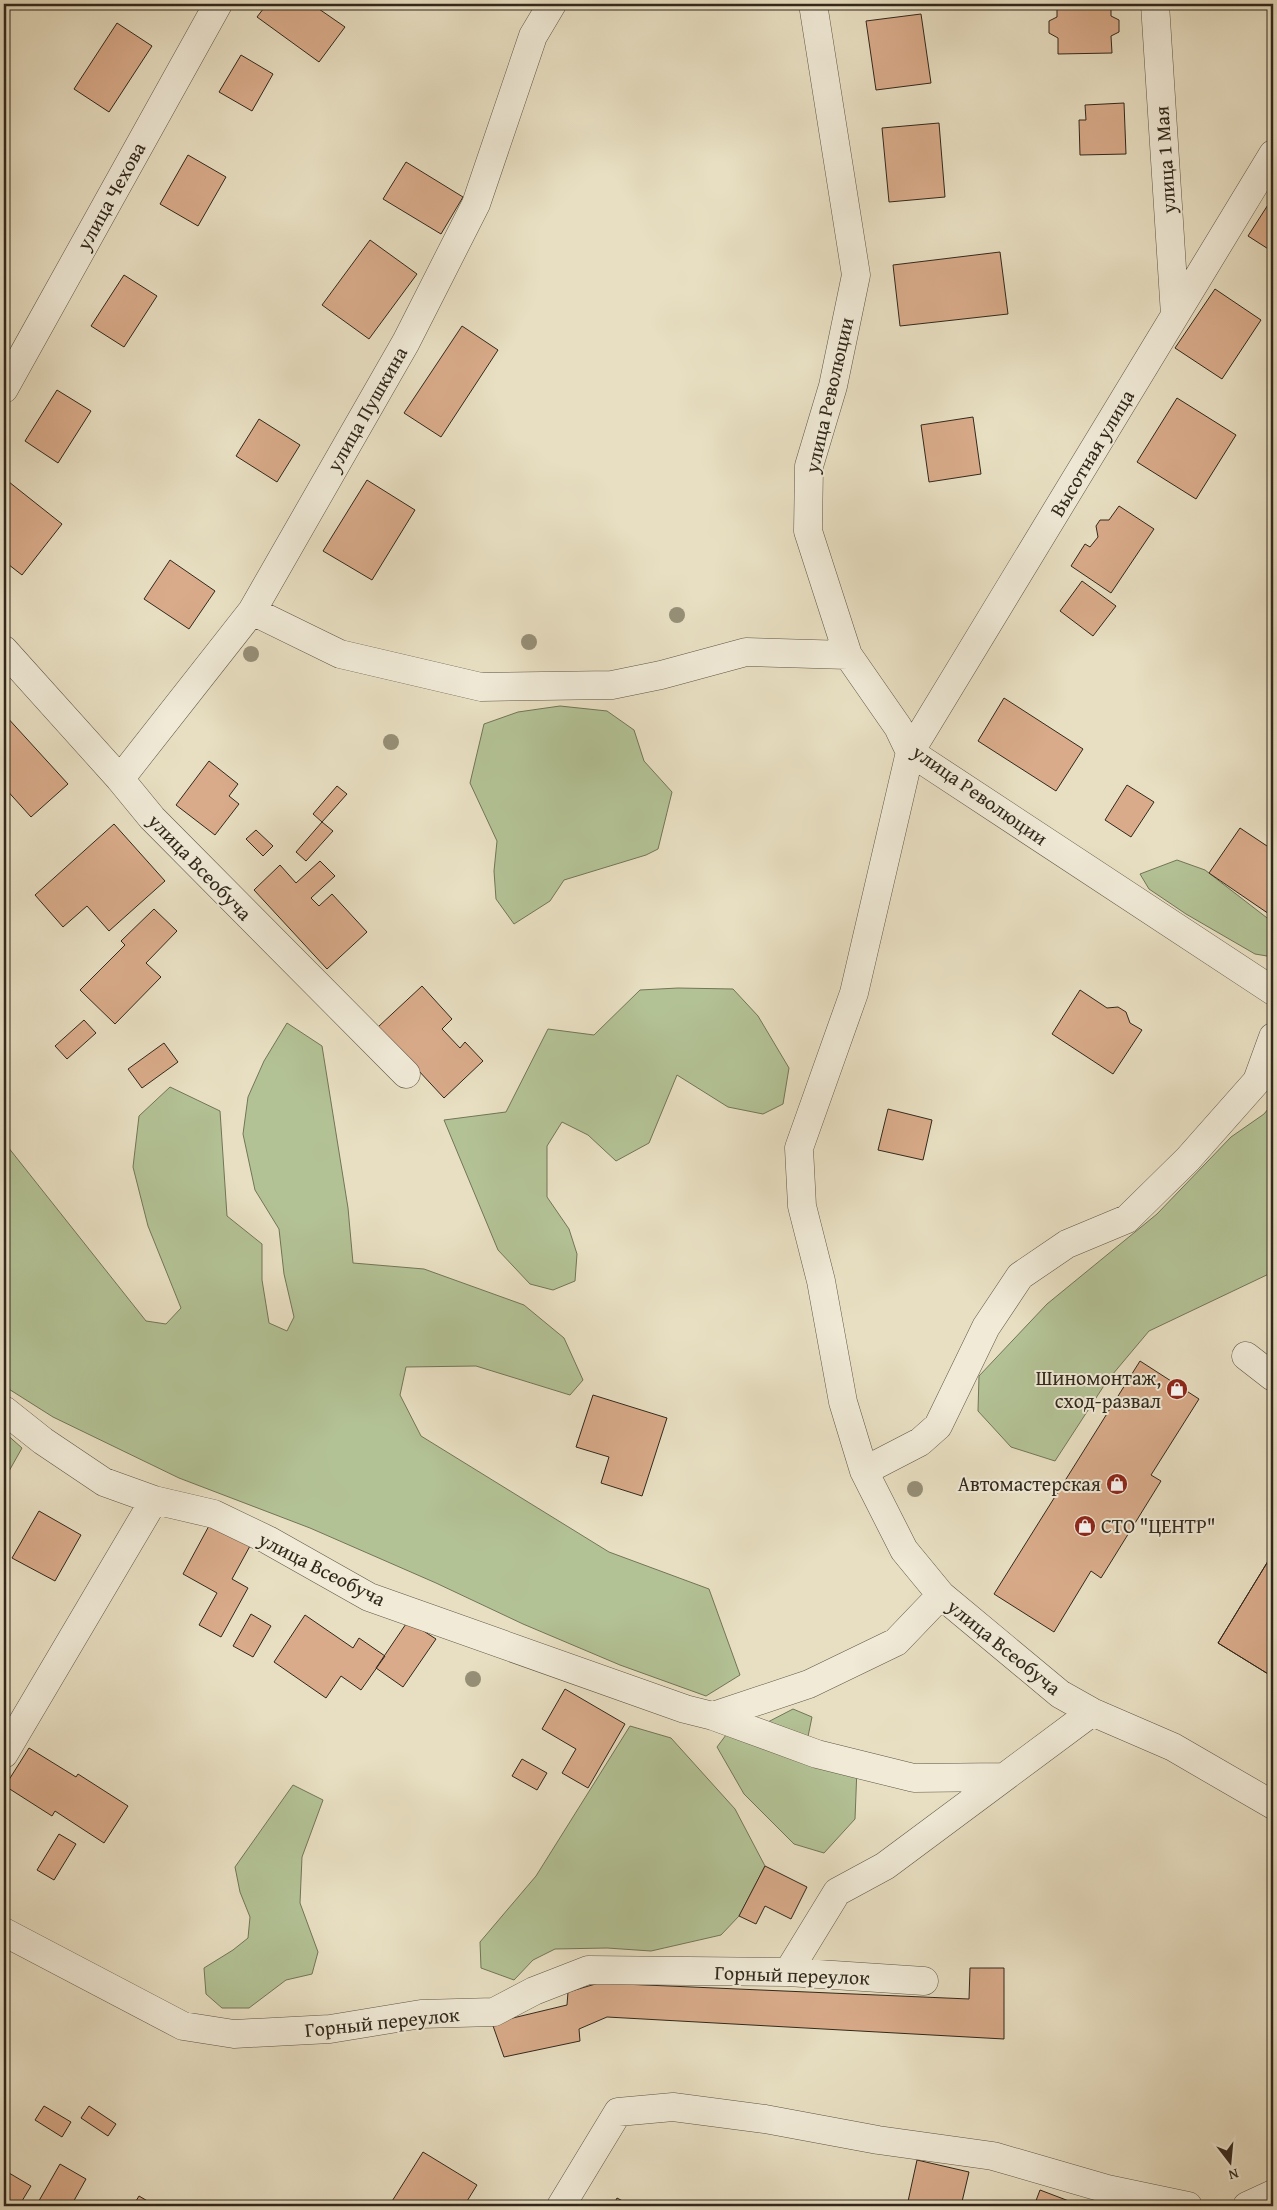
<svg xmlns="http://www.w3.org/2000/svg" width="1277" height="2210" font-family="'Gentium Book Plus',serif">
	<rect width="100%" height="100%" fill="#e8dfc2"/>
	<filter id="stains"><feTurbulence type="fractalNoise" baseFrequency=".004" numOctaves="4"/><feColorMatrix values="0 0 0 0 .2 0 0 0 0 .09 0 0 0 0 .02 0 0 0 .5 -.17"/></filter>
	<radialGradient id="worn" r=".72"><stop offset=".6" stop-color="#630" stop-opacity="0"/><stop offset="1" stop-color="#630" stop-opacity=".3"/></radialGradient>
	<path fill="#b3c295" stroke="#727558" d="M560,706L607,711L634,730L644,761L672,792L658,849L646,855L564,880L550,901L514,924L496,899L494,871L497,841L470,783L484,724L518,712Z
		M1177,860L1205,870L1271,921L1273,919V957L1255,954L1186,914L1149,889L1140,874Z
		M678,988L733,989L758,1016L789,1068L783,1104L763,1114L728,1107L677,1075L649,1143L616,1161L588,1135L562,1122L547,1146V1197L569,1229L577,1254L575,1281L553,1290L530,1284L498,1250L444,1120L506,1112L548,1029L594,1035L640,990Z
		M287,1023L322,1046L348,1208L353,1263L424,1269L524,1305L564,1338L583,1380L570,1395L476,1366L406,1367L400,1395L421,1436L609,1552L709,1589L740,1675L706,1696L620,1665L523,1624L436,1583L310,1528L179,1478L53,1417L4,1386V1142L146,1321L166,1324L181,1308L148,1226L133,1167L139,1116L170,1087L220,1111L227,1216L262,1244V1280L269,1323L287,1331L294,1317L284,1274L279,1229L255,1190L243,1134L248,1097L264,1061Z
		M1273,1103V1272L1149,1331L1107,1381L1055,1461L1011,1447L978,1411L979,1376L1047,1304L1157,1214L1231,1137L1264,1114Z
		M4,1432L22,1448L4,1480Z
		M793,1709L812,1717L805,1751L857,1768L855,1819L824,1853L794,1844L744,1794L717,1747L729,1731L766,1723Z
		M630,1726L671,1738L735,1809L765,1866L739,1916L721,1935L651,1951L607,1948L555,1949L533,1960L514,1980L481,1968L480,1942L536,1876Z
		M293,1785L323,1800L302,1857L300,1903L318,1952L312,1974L286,1980L249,2008H222L206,1994L204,1968L233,1950L248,1938L250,1917L240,1892L235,1867Z"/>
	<path fill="#d9ab8a" stroke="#31281c" d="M267,4H323L319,9L345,27L319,62L257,17Z
		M1057,4H1111V16L1119,20V32L1111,36L1112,53L1058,54V38L1049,33V21L1057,17Z
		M921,14L931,83L876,90L866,21Z
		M117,23L152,46L109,112L74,89Z
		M241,55L273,74L252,111L219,92Z
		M1124,103L1126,154L1080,155L1079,120H1086L1085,105Z
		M939,123L945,197L889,202L882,128Z
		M188,155L226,177L198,226L160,204Z
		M406,162L463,197L441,234L383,199Z
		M1273,197V252L1248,236Z
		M370,240L417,274L369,339L322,305Z
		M1000,252L1008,314L900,326L893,265Z
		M124,275L157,296L124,347L91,326Z
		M1215,289L1261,320L1222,379L1175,348Z
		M462,326L498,350L441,437L404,413Z
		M57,390L91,411L58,463L25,441Z
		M1177,398L1236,435L1196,499L1137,462Z
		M973,417L981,474L929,482L921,425Z
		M259,419L300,445L277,482L236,456Z
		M4,478L62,524L22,575L4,561Z
		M367,480L415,510L372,580L323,551Z
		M1119,506L1154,529L1111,593L1071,566L1085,544L1090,547L1098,537L1096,526L1100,520H1109Z
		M170,560L215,591L189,629L144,599Z
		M1082,581L1116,606L1093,636L1060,611Z
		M1004,698L1083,749L1056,791L978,741Z
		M5,715L68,784L31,817L4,787Z
		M209,761L238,784L229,796L239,804L215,835L176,805Z
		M1127,785L1154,802L1131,837L1105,820Z
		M337,786L347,794L322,822L313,814Z
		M322,822L333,831L306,861L296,852Z
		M114,824L165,881L109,931L87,906L63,927L35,895Z
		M1240,828L1273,850L1272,916L1209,873Z
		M256,830L273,846L263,856L246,839Z
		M320,861L335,876L311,898L319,906L332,894L367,932L327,969L254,890L280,865L296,883Z
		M154,909L177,931L146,963L161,977L115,1024L80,990L125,945L121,941Z
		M422,986L452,1019L442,1029L460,1048L465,1042L483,1061L444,1098L378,1027Z
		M1080,990L1107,1008L1118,1007L1126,1012L1130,1023L1142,1030L1113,1074L1052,1034Z
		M84,1020L96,1033L67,1059L55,1046Z
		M164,1043L178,1062L142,1088L128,1069Z
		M888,1109L932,1120L923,1160L878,1150Z
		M1140,1361L1199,1399L1151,1475L1161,1481L1101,1578L1091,1571L1054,1632L994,1594Z
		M593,1395L667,1418L642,1496L601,1483L609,1457L576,1447Z
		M39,1511L81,1535L55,1581L12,1558Z
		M210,1524L250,1546L232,1579L248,1588L221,1637L199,1625L217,1593L183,1574Z
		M1273,1553V1677L1218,1643Z
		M1273,1553V1677L1218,1643Z
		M251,1614L271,1626L253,1657L233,1646Z
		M305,1615L353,1648L359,1638L385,1656L361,1690L341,1676L326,1698L274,1662Z
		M408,1621L436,1639L403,1687L376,1668Z
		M565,1689L625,1724L588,1788L562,1773L576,1749L542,1729Z
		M29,1748L76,1777L78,1774L128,1806L104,1843L55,1811L52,1816L5,1786Z
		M522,1759L547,1773L537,1790L512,1776Z
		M59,1834L76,1844L54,1880L37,1870Z
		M765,1866L807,1887L791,1919L765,1906L756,1924L739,1916Z
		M970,1968H1004V2039L607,2017L579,2029L580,2041L504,2057L492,2023L567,2005L568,1992L599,1983L969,1999Z
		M44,2106L71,2122L62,2137L35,2120Z
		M89,2106L116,2124L108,2136L81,2118Z
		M423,2152L477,2185L464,2206H389Z
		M917,2160L969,2172L961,2206H907Z
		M60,2164L86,2179L71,2206H36Z
		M4,2170L31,2186L19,2206H4Z
		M1040,2190L1082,2206H1034Z
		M139,2196L156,2206H133Z
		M617,2198L632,2206H613Z"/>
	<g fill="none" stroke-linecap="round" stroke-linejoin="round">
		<g stroke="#5f5646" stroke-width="29">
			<path id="minor" d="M813,4L856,275L833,386L809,466L808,531L848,655L898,727L910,752L1273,991
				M1155,4L1175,315
				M1273,154L910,752L854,993L799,1148L802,1206L821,1281L843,1402L864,1471L904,1550L941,1595L1060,1694L1092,1712L1173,1747L1273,1805
				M4,389L218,4
				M252,611L340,654L481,687L612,685L661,675L746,652L848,655
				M4,650L120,779L152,818L406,1074
				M120,779L252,611L406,342L476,204L533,36L552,4
				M1246,1356L1273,1377
				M4,1410L43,1441L104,1482L154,1500L214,1514L268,1540L369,1597L685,1709L713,1716L817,1754L914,1778L1004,1777
				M864,1471L920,1442L938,1426L986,1327L1020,1276L1067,1244L1127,1219L1188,1159L1257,1081L1273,1037
				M713,1716L809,1684L896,1642L941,1595
				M4,1754L154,1500
				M4,1932L183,2026L234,2034L330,2029L421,2014L494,2012L534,1991L588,1970L788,1972L924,1981
				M788,1972L837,1892L885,1866L1092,1712
				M561,2206L618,2112L673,2107L765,2119L878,2140L993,2156L1107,2189L1188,2206
				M1247,2206L1273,2194"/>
		</g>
		<use href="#minor" stroke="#f0ead7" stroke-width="28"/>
	</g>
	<g fill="#968f77">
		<circle cx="677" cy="615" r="8"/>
		<circle cx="529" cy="642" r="8"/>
		<circle cx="251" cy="654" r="8"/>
		<circle cx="391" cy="742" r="8"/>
		<circle cx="915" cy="1489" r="8"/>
		<circle cx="473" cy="1679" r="8"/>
	</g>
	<defs>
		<g id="shop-disc" transform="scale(1.125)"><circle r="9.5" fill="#8f2418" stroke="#f0ead7"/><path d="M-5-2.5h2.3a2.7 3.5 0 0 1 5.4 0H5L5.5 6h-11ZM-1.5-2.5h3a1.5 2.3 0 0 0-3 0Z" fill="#fff"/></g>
	</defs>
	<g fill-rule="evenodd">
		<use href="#shop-disc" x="1177" y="1389"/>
		<use href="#shop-disc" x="1117" y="1484"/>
		<use href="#shop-disc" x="1085" y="1526"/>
	</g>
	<g text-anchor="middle" stroke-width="4" stroke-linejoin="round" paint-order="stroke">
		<g font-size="20" fill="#31281c" stroke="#f0ead7">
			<text transform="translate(1165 160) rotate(-94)" y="7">улица 1 Мая</text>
			<text transform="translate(111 196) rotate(-61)" y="7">улица Чехова</text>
			<text transform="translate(829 395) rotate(-77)" y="7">улица Революции</text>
			<text transform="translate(367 409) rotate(-60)" y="7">улица Пушкина</text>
			<text transform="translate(1092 453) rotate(-59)" y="7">Высотная улица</text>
			<text transform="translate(980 795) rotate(35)" y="7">улица Революции</text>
			<text transform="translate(200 867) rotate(46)" y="7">улица Всеобуча</text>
			<text transform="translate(322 1569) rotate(27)" y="7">улица Всеобуча</text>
			<text transform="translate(1004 1647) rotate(39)" y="7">улица Всеобуча</text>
			<text transform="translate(792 1975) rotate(2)" y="7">Горный переулок</text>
			<text transform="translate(382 2022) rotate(-6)" y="7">Горный переулок</text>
		</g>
		<g font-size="20" fill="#31281c" stroke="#f0ead7" text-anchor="end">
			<text x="1161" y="1385">Шиномонтаж,<tspan x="1161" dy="23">сход-развал</tspan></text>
			<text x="1101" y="1491">Автомастерская</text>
			<text x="1101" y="1533" text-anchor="start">СТО "ЦЕНТР"</text>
		</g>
	</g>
	<rect width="1277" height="2210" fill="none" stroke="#e8dfc2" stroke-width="20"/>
	<rect x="5" y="5" width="1267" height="2200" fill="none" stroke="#31281c" stroke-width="2.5"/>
	<rect x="10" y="10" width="1257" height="2190" fill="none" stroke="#31281c"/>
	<g transform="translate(1230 2162) rotate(164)" stroke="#f0ead7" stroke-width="4" paint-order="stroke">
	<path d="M0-4L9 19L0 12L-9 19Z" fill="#31281c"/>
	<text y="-8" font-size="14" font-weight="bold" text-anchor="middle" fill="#31281c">N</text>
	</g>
	<rect width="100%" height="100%" filter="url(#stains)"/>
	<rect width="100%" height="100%" fill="url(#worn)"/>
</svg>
